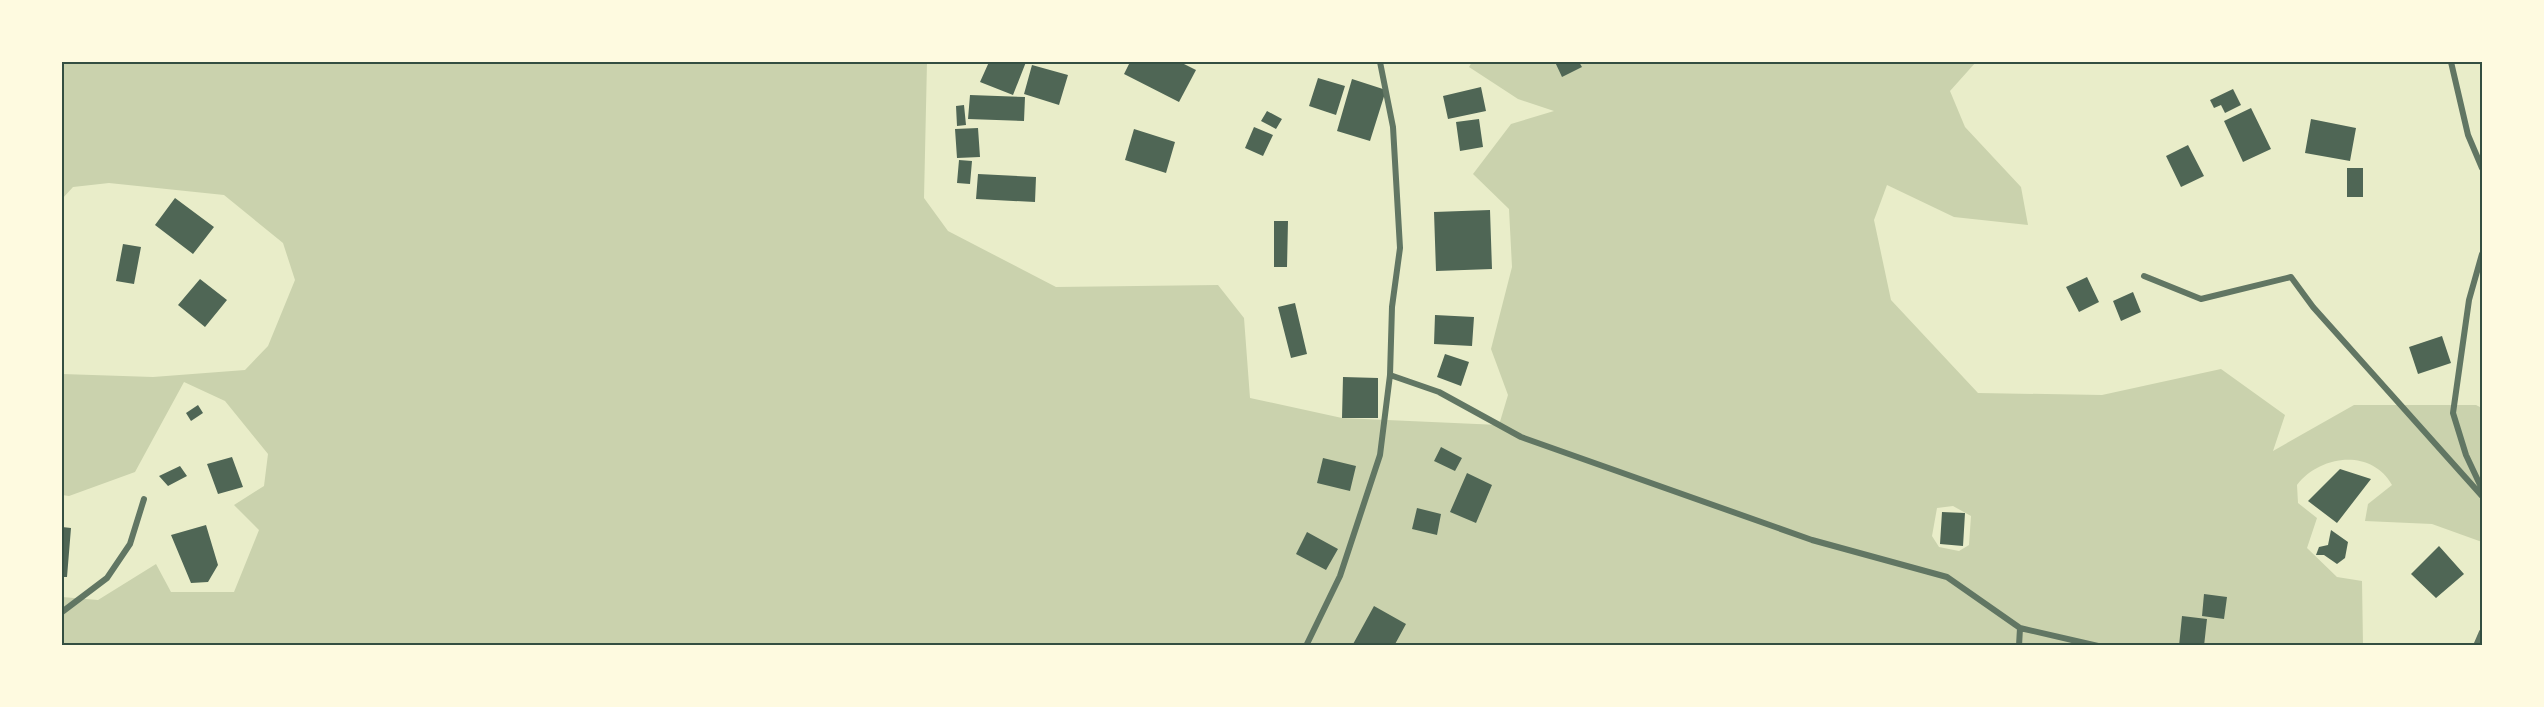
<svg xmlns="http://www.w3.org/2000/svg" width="2544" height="707" font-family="'Noto Sans',sans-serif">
	<rect width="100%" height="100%" fill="#e9edc9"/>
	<path fill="#cad2ad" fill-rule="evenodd" d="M62,62H927L924,198L948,231L1056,287L1218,285L1244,318L1250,398L1342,418L1499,425L1508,395L1491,349L1512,267L1509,209L1473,174L1511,124L1554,111L1518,99L1469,67L1472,62H1976L1950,91L1965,127L2021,187L2028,225L1954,217L1887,185L1874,220L1891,300L1978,393L2102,395L2221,369L2285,415L2273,451L2354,405H2476L2482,408V542L2432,524L2365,521L2368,504L2392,485C2371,448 2320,455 2297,485L2298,503L2317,518L2307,548L2337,577L2362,581L2363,646L62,645V597L98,600L156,564L171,592H234L259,530L234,505L264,486L268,454L225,401L184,382L135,472L69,496L62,495V374L153,377L245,370L268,346L295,280L283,243L224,195L109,183L73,187L62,199ZM1953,506L1971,516L1969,545L1959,551L1939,547L1932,536L1937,508Z"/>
	<path fill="#4f6655" d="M989,62H1026L1013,95L980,82Z
		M1130,62H1180L1196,70L1179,102L1124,74Z
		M1555,62H1579L1582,67L1562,77Z
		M1032,65L1068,75L1059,105L1024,94Z
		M1318,78L1345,86L1336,115L1309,106Z
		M1352,79L1386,90L1370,141L1337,131Z
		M1481,87L1486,111L1448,119L1443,96Z
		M2233,89L2241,105L2225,113L2221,105L2214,108L2210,100Z
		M970,95L1025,97L1024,121L968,119Z
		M964,105L966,125L957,126L956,106Z
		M2251,108L2271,149L2243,162L2224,121Z
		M1267,111L1282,119L1276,129L1261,121Z
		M1479,119L1483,147L1460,151L1456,122Z
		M2311,119L2356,128L2350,161L2305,153Z
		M1254,127L1273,135L1263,156L1245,148Z
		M978,128L980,157L957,158L955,129Z
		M1134,129L1175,142L1166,173L1125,160Z
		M2188,145L2204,176L2181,187L2166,156Z
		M959,160L972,161L970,184L957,183Z
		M2347,168H2363V197H2347Z
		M978,174L1036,177L1035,202L976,199Z
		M175,198L214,227L193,254L155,225Z
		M1490,210L1492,269L1436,271L1434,212Z
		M1274,221H1288L1287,267H1274Z
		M123,244L141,247L134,284L116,281Z
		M2087,277L2099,302L2079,312L2066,287Z
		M200,279L227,300L205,327L178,305Z
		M2133,292L2141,312L2121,321L2113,301Z
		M1295,303L1307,354L1291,358L1278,307Z
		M1435,315L1474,317L1472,346L1434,344Z
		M2442,336L2451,363L2418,374L2409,347Z
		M1445,354L1469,362L1461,386L1437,377Z
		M1343,377L1378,378V418H1342Z
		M198,405L203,413L191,421L186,413Z
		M1441,447L1462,458L1455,471L1434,461Z
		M232,457L243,487L218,494L207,464Z
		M1323,458L1356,466L1350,491L1317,483Z
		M180,466L187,476L168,486L159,476Z
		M2340,469L2371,479L2337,523L2308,501Z
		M1467,473L1492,485L1476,523L1450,512Z
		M1417,508L1441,514L1437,535L1412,529Z
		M1942,512L1965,513L1963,546L1940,544Z
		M206,525L218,565L208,582L191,583L171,535Z
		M62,527L71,528L67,577H62Z
		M2331,530L2348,542L2345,558L2337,564L2324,555H2316L2319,547L2328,545Z
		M1307,532L1338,549L1326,570L1296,554Z
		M2439,546L2464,574L2436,598L2411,574Z
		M2204,594L2227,597L2224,619L2202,616Z
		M1374,606L1406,624L1394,646H1352Z
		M2182,616L2207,619L2204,646H2179Z"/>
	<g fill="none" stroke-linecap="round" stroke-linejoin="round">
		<path stroke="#617663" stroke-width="6" d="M2451,62L2468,135L2482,168
			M2482,254L2469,300L2453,413L2466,455L2482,489
			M2144,276L2201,299L2291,277L2313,307L2482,496
			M1390,375L1439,392L1521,437L1812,540L1947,577L2020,628L2098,646
			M62,612L107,578L130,544L144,499
			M1306,646L1340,576L1380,455L1390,375L1392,307L1400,248L1393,127L1380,62
			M2019,646L2020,628
			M2476,646L2482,632"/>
	</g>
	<rect width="2544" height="707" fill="none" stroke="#fefae0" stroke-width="126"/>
	<rect x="63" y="63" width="2418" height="581" fill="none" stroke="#344e41" stroke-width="2"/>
</svg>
